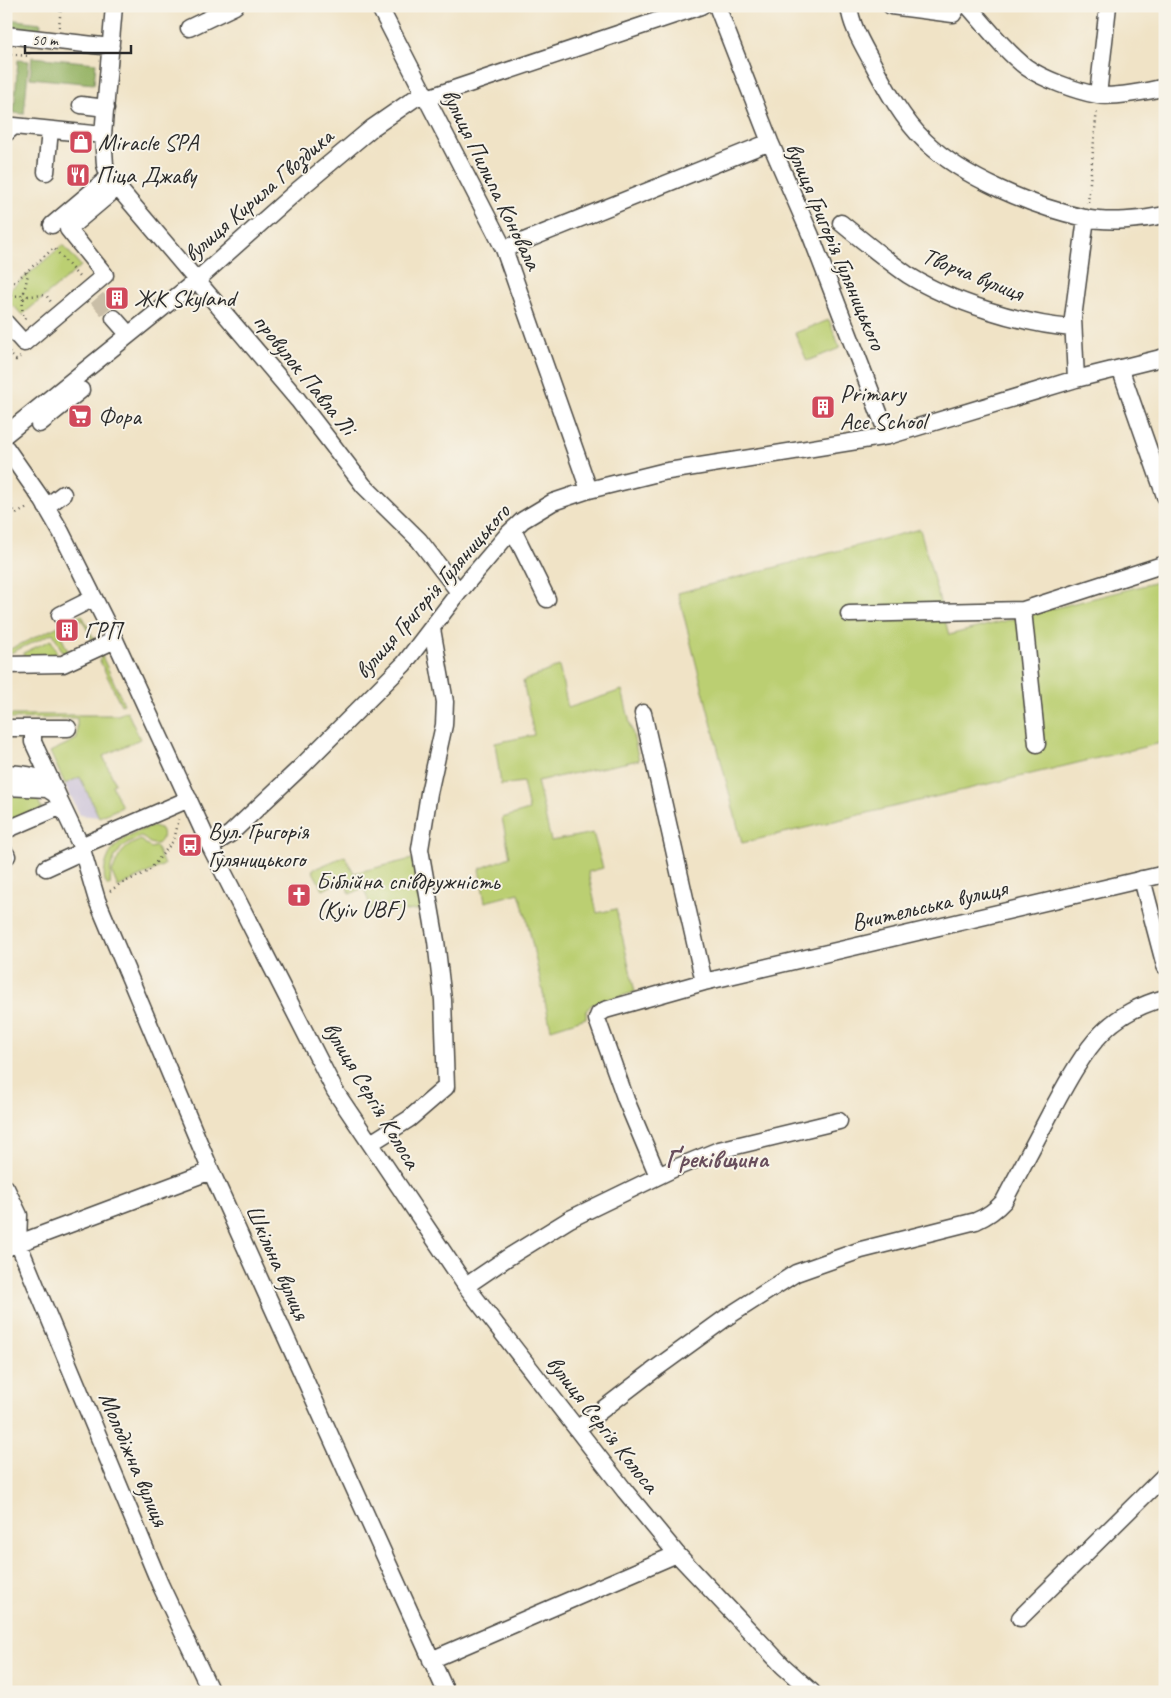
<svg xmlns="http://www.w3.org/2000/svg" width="1171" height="1698" font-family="Caveat,sans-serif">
	<rect width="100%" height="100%" fill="#f7f3e8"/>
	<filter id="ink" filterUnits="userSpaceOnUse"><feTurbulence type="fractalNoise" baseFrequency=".02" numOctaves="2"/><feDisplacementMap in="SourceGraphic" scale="10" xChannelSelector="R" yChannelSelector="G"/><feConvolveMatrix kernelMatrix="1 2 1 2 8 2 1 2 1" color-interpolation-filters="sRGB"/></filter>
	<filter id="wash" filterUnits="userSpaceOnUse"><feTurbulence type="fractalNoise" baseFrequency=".0096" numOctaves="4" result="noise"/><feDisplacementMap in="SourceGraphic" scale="20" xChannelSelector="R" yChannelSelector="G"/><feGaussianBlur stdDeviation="1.12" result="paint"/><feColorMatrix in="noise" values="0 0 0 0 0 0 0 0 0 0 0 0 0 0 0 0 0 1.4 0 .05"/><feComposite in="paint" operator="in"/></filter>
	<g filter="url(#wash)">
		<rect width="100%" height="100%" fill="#f0e3c6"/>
		<path fill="#c8bfd8" d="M80,777L99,817L80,815L65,784Z"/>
		<path fill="#bbcf72" stroke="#737d4e" d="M63,245L81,266L22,315L14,306L8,310L6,308V293Z
			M829,320L840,348L807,361L795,333Z
			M920,529L949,635L1165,580V742L742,843L678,593Z
			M82,615L97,645L95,646L82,619L58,630L68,651L63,653L53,633L6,655V651Z
			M51,640L57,653L46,658L25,659L23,653Z
			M101,654L124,704L121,705L100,661Z
			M559,666L568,708L622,690L639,760L537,781L551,841L593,833L603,868L588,872L597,913L616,909L635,992L591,1005L586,1011V1018L551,1029L527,920L519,893L485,902L479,869L510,857L502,818L529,810L523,782L501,785L495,743L534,735L523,681Z
			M127,711L140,739L103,756L115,783L112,785L122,807L99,817L80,777L65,784L50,752L77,739V718L6,719V715H118Z
			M6,796H36L42,809L6,824Z
			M154,826L161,829C165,836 161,848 150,843C146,841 145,838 140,837L122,847L115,857L111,867L110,885L108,886C103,880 104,874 105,867C110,842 132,832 154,826Z
			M141,840L151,848L156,846L164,865L118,887L112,873C119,855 122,847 141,840Z
			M345,856L354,873L412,859L422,909L373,915L364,888L350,894L343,880L323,890L312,870Z"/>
		<path fill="#94b264" stroke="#606e48" d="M7,19L41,23L40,30L6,26Z
			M32,57L96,63L94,84L30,78Z
			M18,60L29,61L24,114L14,113Z"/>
	</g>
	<g filter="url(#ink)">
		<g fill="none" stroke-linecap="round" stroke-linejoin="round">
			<path stroke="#c9bea7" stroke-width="16" stroke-dasharray="16 8" stroke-linecap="butt" d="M97,298L114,318"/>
			<g stroke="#494742" stroke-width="19">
				<path id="minor" d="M114,6L103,135L105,165L109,177L298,400L364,486L419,540L459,592
					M379,6L504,249L589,490
					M717,6L770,142L811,236L888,436
					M849,6C851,26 863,45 872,62C886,89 903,120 925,141C963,178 1034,207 1085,218C1109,223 1141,220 1165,215
					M891,6L953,14L958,6
					M968,6C987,27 1004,50 1026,67C1043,79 1076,91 1097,95C1111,98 1150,91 1165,87
					M189,28L235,6
					M6,35L111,47
					M1098,95L1108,6
					M427,98L701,6
					M81,105L106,108
					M6,133L14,126L103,135
					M46,172L50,130
					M841,223C863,241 885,259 908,275C951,302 1022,324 1072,328
					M52,225L109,177
					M504,249L770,142
					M114,318L129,335
					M6,323L24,343L105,275L68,229L118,187
					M1120,368L1165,496
					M1076,379L1073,318L1086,218
					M39,424L81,390
					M6,434L197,280L298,190L372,128L424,92
					M6,448L43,501L61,532L115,640L210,846L335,1091L466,1286L625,1491L677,1554L783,1666L812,1692
					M46,507L63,494
					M509,533L516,536L547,599
					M1023,610L1037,744
					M849,614L1023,610L1165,564
					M60,615L94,598
					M6,665L63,664L115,640
					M643,713L704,982
					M6,728H68
					M33,728V742L59,798
					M6,773C23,774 39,774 52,788
					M6,787L47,789L55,794L60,802L81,846L97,900L211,1171L446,1692
					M6,830L62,806
					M81,846L189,799
					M210,846L230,834L303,765L404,664L459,592L509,533L523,520L553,502L589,490L662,472L888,436L1076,379L1165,357
					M6,854L7,856
					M46,868L83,851
					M1142,879L1165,966
					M371,1143L409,1119L446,1087L443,1000L436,941L420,849L429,793L444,725L445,702L432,629
					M658,1176L626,1100L597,1019L599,1014L605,1010L704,982L1165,874
					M6,1188L19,1215L18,1243L160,1584L211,1692
					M6,1248L211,1171
					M466,1286L507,1258L570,1219L673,1169L719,1150L839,1121
					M577,1429L658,1367L727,1317L796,1273L861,1250L976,1221C988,1216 995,1211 1004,1201C1020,1171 1036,1140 1052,1110C1065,1086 1083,1052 1102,1033C1118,1016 1142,1004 1165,998
					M1020,1618L1165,1475
					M431,1660L677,1554"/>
			</g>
			<path stroke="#494742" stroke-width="2.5" stroke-dasharray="1 4" stroke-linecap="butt" d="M59,27L61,6
				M6,54L29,56V52
				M1088,203L1097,109
				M6,289L54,248L80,278
				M24,292L28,274L27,272
				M6,295L21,296
				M28,296L24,292L21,295L23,299L28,296L46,295L51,302
				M23,299L22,315L27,321
				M6,348L16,360L20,357
				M6,497L16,514L29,507
				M110,891L120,884L149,871L174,840L179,819"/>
			<use href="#minor" stroke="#fff" stroke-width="16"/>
		</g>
	</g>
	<defs>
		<g id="shop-square" transform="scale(1.25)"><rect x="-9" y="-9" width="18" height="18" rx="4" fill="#d1495b" stroke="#f7f3e8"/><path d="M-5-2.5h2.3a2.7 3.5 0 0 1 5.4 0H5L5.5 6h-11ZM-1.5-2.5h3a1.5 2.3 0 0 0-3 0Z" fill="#fff"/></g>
		<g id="restaurant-square" transform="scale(1.25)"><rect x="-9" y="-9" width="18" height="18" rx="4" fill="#d1495b" stroke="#f7f3e8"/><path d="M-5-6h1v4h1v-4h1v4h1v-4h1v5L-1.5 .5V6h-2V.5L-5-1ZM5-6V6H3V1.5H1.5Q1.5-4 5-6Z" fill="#fff"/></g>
		<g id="building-square" transform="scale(1.25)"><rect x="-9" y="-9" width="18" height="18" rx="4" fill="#d1495b" stroke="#f7f3e8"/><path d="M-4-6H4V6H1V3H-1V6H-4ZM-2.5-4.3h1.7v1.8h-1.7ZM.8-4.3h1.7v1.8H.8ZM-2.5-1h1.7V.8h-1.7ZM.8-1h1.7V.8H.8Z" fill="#fff"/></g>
		<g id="supermarket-square" transform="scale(1.25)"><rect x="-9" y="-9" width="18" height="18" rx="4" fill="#d1495b" stroke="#f7f3e8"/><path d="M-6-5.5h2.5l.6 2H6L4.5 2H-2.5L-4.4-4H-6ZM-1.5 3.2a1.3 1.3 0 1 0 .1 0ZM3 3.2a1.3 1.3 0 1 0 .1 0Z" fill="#fff"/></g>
		<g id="bus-square" transform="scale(1.25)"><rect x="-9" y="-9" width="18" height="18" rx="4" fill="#d1495b" stroke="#f7f3e8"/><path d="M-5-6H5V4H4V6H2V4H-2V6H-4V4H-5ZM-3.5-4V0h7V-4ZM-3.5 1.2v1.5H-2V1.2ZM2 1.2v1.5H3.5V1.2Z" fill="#fff"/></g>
		<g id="church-square" transform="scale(1.25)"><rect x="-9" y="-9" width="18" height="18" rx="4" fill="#d1495b" stroke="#f7f3e8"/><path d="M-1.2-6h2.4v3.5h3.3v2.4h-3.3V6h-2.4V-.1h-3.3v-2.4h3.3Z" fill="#fff"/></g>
	</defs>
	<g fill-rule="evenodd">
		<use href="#shop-square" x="81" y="142"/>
		<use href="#restaurant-square" x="78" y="175"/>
		<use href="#building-square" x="117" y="298"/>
		<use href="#building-square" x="823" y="407"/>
		<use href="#supermarket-square" x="80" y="416"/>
		<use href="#building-square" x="67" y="630"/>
		<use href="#bus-square" x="190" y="845"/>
		<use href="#church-square" x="299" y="895"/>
	</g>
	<g text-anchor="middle" stroke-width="4" stroke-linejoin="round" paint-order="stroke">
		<g font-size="24" fill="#2b2b2b" stroke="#f7f3e8" text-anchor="start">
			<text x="98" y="150">Мiracle SPA</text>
			<text x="96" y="183">Піца Джаву</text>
			<text x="134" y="306">ЖК Skyland</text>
			<text x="840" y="401">Primary<tspan x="840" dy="28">Ace School</tspan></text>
			<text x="98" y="424">Фора</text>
			<text x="84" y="638">ГРП</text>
			<text x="208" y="839">Вул. Григорія<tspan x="208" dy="28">Гуляницького</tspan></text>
			<text x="316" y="889">Біблійна співдружність<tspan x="316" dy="28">(Kyiv UBF)</tspan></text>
		</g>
		<g font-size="24" fill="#2b2b2b" stroke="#f7f3e8">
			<text transform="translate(492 179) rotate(64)" y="8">вулиця Пилипа Коновала</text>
			<text transform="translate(258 195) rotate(-41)" y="8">вулиця Кирила Гвоздика</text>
			<text transform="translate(836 246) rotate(67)" y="8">вулиця Григорія Гуляницького</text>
			<text transform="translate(973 274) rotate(22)" y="8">Творча вулиця</text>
			<text transform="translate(305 374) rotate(51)" y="8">провулок Павла Лі</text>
			<text transform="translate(432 591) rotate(-49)" y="8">вулиця Григорія Гуляницького</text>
			<text transform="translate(929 905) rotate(-13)" y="8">Вчительська вулиця</text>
			<text transform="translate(372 1095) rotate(59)" y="8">вулиця Сергія Колоса</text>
			<text transform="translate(278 1262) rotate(66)" y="8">Шкільна вулиця</text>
			<text transform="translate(603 1424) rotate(52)" y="8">вулиця Сергія Колоса</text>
			<text transform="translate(134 1459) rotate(67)" y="8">Молодіжна вулиця</text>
		</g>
		<g font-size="25" font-weight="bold" fill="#684e5c" stroke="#f7f3e8">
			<text x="717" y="1167">Ґреківщина</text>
		</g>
	</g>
	<rect width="1171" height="1698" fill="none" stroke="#f7f3e8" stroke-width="25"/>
	<path d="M25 45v8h106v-8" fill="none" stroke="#2b2b2b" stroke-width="2.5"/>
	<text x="32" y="45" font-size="15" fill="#2b2b2b" stroke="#f7f3e8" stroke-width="4" paint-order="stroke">50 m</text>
</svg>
